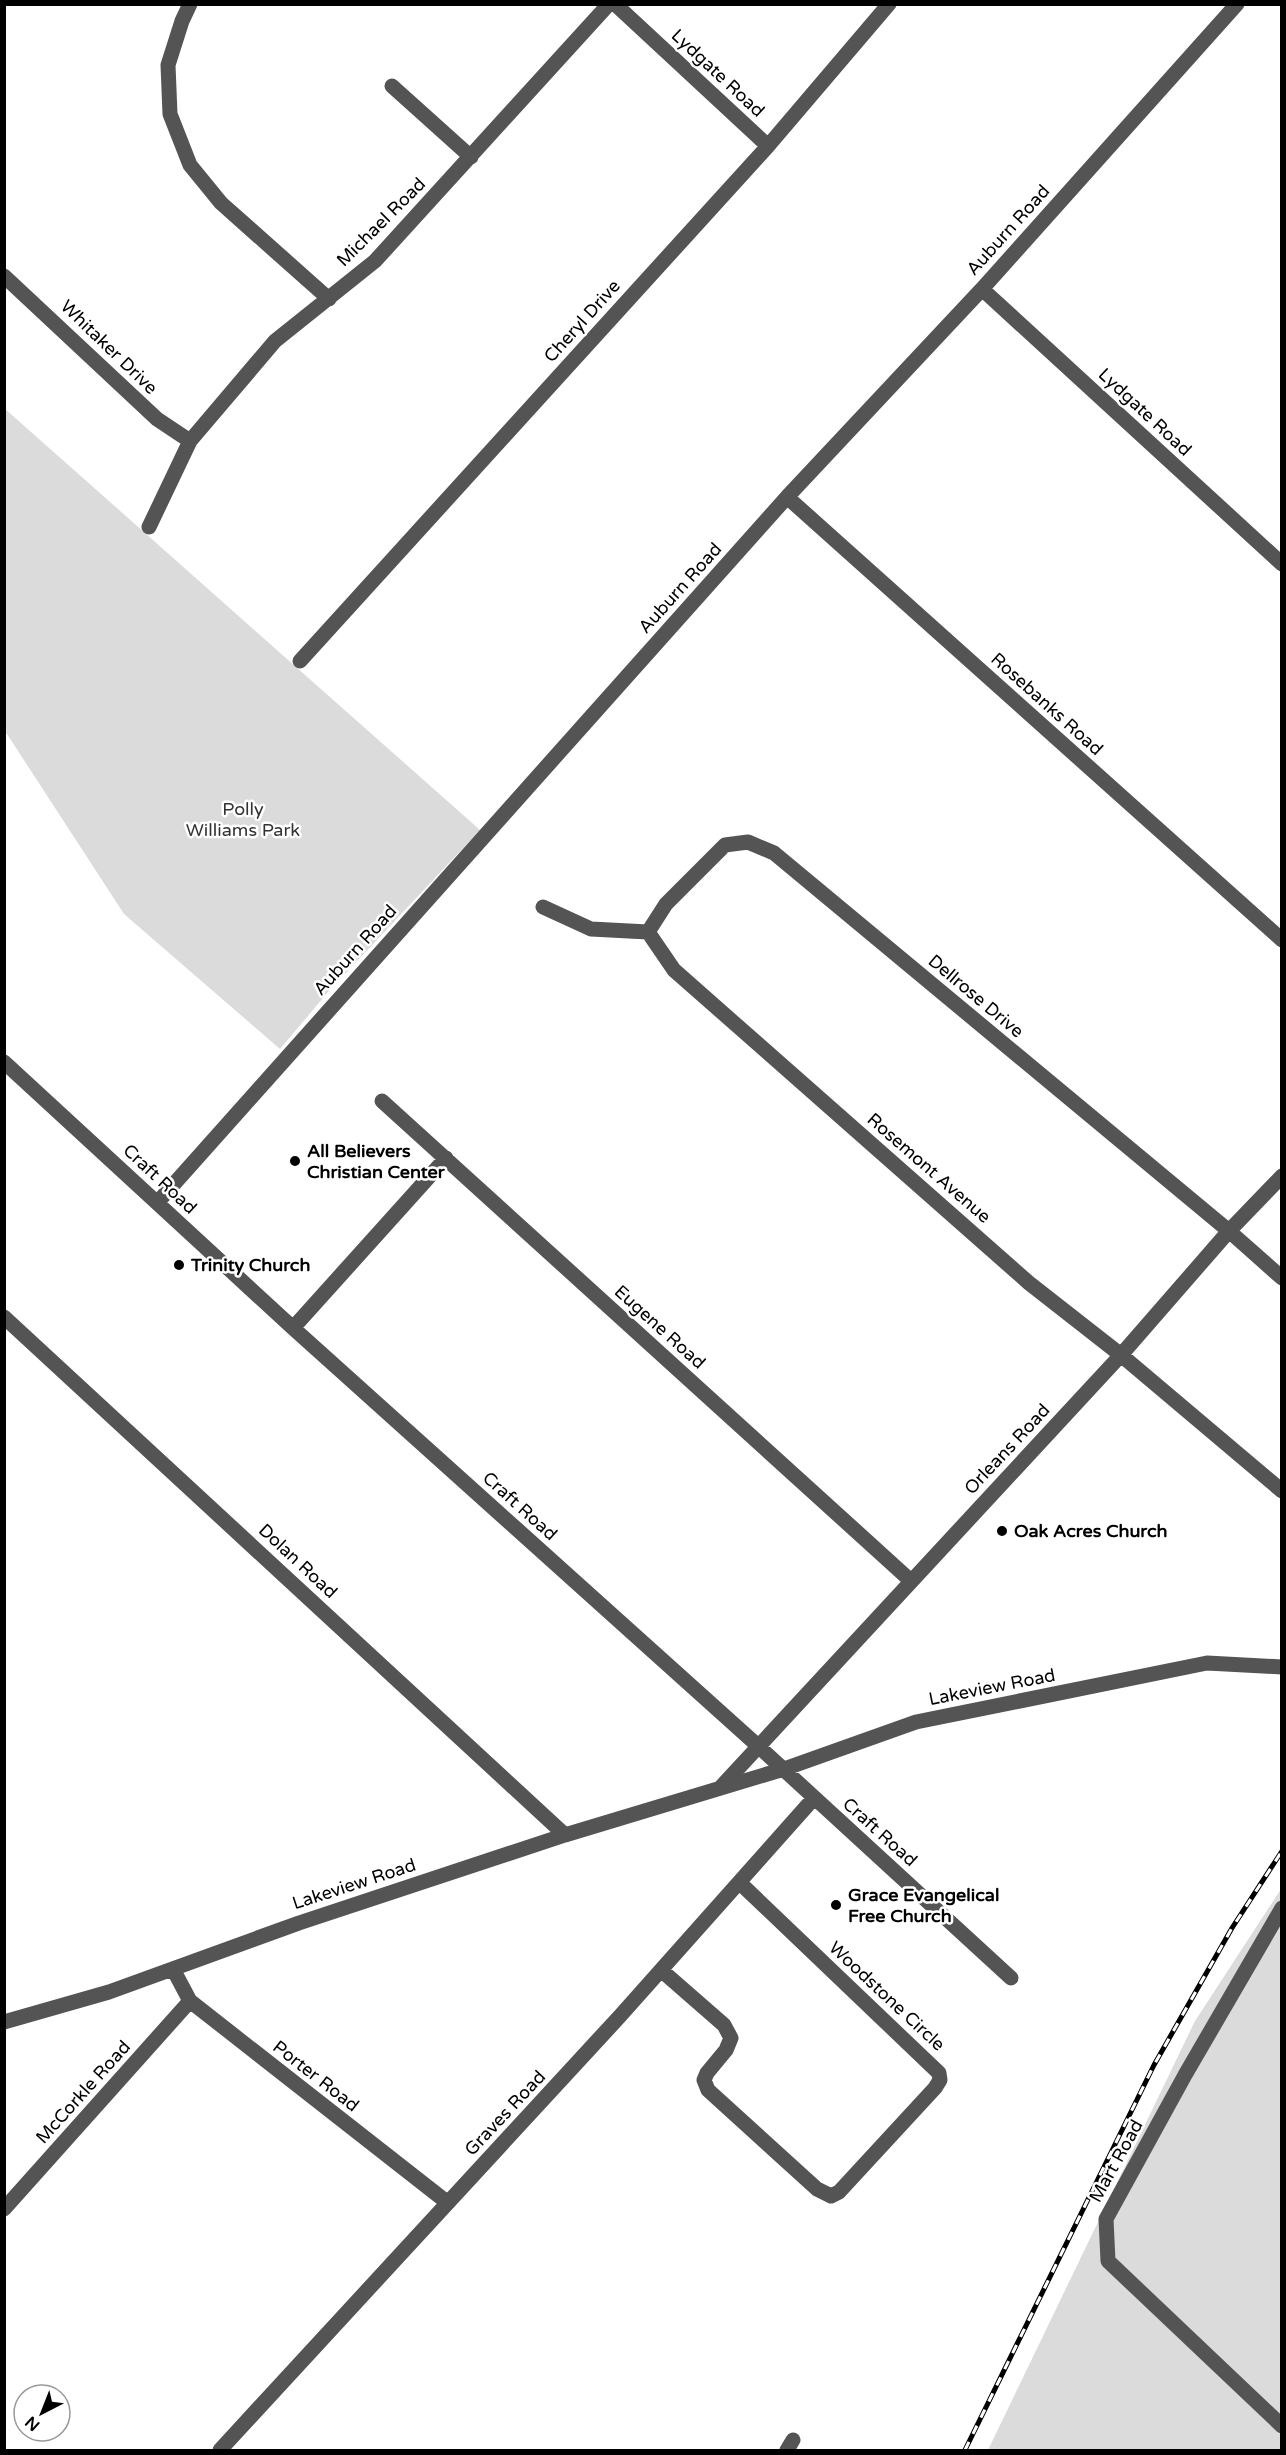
<svg xmlns="http://www.w3.org/2000/svg" width="1286" height="2455" viewBox="0 0 1286 2455" font-family="'Varela Round',sans-serif">
	<style>
		.green { fill: #dbdbdb }
		.lines { fill: none; stroke-linecap: round; stroke-linejoin: round }
		.minor { stroke: #545454; stroke-width: 15 }
		.rail-casing { stroke: #000; stroke-width: 5 }
		.rail { stroke: #fff; stroke-width: 3; stroke-dasharray: 9; stroke-linecap: butt }
		.poi-dot { fill: #000; stroke: #fff; stroke-width: 2 }
		.labels { text-anchor: middle; dominant-baseline: central; stroke-width: 5; stroke-linejoin: round; paint-order: stroke }
		.street-label { font-size: 18px; fill: #000; stroke: #fff }
		.park-label { font-size: 18px; fill: #323232; stroke: #fff }
		.poi-label { font-size: 18px; font-weight: bold; fill: #000; stroke: #fff; text-anchor: start }
	</style>
	<rect width="100%" height="100%" fill="#fff"/>
	<path class="green" d="M4,408L480,830L328,992L280,1049L124,914L5,731Z
		M1281,1889V2450H988L1195,2021Z"/>
	<g class="lines">
		<path class="minor" d="M190,4L182,21L168,65L170,114L190,165L221,203L329,299
			M615,4L768,146
			M392,86L471,157
			M4,276L157,419L190,441
			M982,289L1282,564
			M787,497L1282,940
			M149,527L190,441L275,341L375,261L609,4
			M300,661L768,146L889,4
			M543,907L591,929L648,932L674,970L1029,1283L1121,1355L1282,1491
			M648,932L666,904L725,845L748,842L774,853L1229,1231L1282,1278
			M4,1062L293,1328L757,1745L1011,1978
			M382,1101L911,1581
			M157,1203L787,497L982,289L1237,4
			M4,1317L565,1835
			M293,1328L446,1158
			M720,1788L1121,1355L1229,1231L1282,1176
			M1282,1908L1185,2075L1106,2219L1108,2261L1282,2426
			M173,1969L190,2001L448,2203
			M661,1970L724,2025L731,2038L726,2050L707,2073L704,2080L708,2090L817,2189L831,2196L839,2192L935,2088L940,2080L939,2073L740,1883
			M4,2022L109,1992L299,1923L565,1835L784,1769L916,1722L1207,1663L1282,1667
			M4,2209L190,2001
			M220,2450L620,2016L814,1798
			M787,2450L793,2440"/>
		<defs>
			<path id="rail" d="M965,2450L1154,2065L1232,1928L1282,1851"/>
		</defs>
		<use href="#rail" class="rail-casing"/>
		<use href="#rail" class="rail"/>
	</g>
	<g class="poi-dot">
		<circle cx="295" cy="1161" r="6"/>
		<circle cx="179" cy="1265" r="6"/>
		<circle cx="1002" cy="1531" r="6"/>
		<circle cx="836" cy="1905" r="6"/>
	</g>
	<g class="labels">
		<g class="street-label">
			<text transform="translate(718 73) rotate(43)">Lydgate Road</text>
			<text transform="translate(381 222) rotate(-45)">Michael Road</text>
			<text transform="translate(1008 230) rotate(-48)">Auburn Road</text>
			<text transform="translate(582 321) rotate(-48)">Cheryl Drive</text>
			<text transform="translate(109 347) rotate(44)">Whitaker Drive</text>
			<text transform="translate(1145 412) rotate(43)">Lydgate Road</text>
			<text transform="translate(680 588) rotate(-48)">Auburn Road</text>
			<text transform="translate(1047 704) rotate(42)">Rosebanks Road</text>
			<text transform="translate(355 950) rotate(-48)">Auburn Road</text>
			<text transform="translate(976 996) rotate(40)">Dellrose Drive</text>
			<text transform="translate(929 1168) rotate(41)">Rosemont Avenue</text>
			<text transform="translate(160 1179) rotate(43)">Craft Road</text>
			<text transform="translate(660 1327) rotate(42)">Eugene Road</text>
			<text transform="translate(1007 1449) rotate(-47)">Orleans Road</text>
			<text transform="translate(520 1506) rotate(42)">Craft Road</text>
			<text transform="translate(298 1561) rotate(43)">Dolan Road</text>
			<text transform="translate(992 1687) rotate(-11)">Lakeview Road</text>
			<text transform="translate(880 1832) rotate(42)">Craft Road</text>
			<text transform="translate(354 1884) rotate(-18)">Lakeview Road</text>
			<text transform="translate(887 1996) rotate(43)">Woodstone Circle</text>
			<text transform="translate(316 2076) rotate(38)">Porter Road</text>
			<text transform="translate(83 2092) rotate(-48)">McCorkle Road</text>
			<text transform="translate(505 2113) rotate(-47)">Graves Road</text>
			<text transform="translate(1116 2161) rotate(-61)">Mart Road</text>
		</g>
		<g class="park-label">
			<text x="243" y="809">Polly<tspan x="243" dy="21">Williams Park</tspan></text>
		</g>
		<g class="poi-label">
			<text x="307" y="1151">All Believers<tspan x="307" dy="21">Christian Center</tspan></text>
			<text x="191" y="1265">Trinity Church</text>
			<text x="1014" y="1531">Oak Acres Church</text>
			<text x="848" y="1895">Grace Evangelical<tspan x="848" dy="21">Free Church</tspan></text>
		</g>
	</g>
	<rect width="1286" height="2455" fill="none" stroke="#000000" stroke-width="12"/>
	<g transform="translate(42 2413) rotate(222)"><circle r="28" fill="#ffffff" stroke="#999999" stroke-width="1.5"/>
	<path d="M0-4.5L10 22L0 15L-10 22Z" fill="#000000"/>
	<text y="-9" font-size="16" font-weight="bold" text-anchor="middle" fill="#000000">N</text>
	</g>
</svg>
